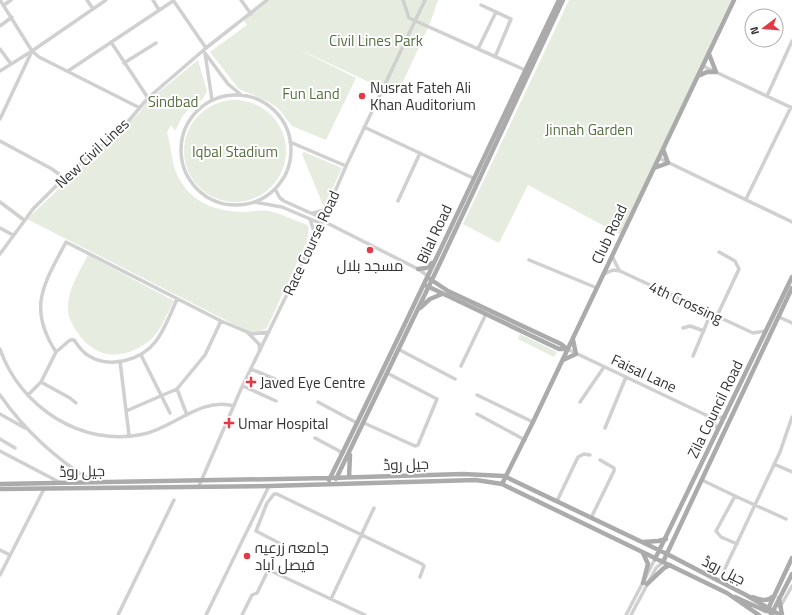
<svg xmlns="http://www.w3.org/2000/svg" width="792" height="615" viewBox="0 0 792 615" font-family="'Titillium Web',Cairo,sans-serif">
	<style>
		.green { fill: #e6ecdf }
		.lines { fill: none; stroke-linecap: round; stroke-linejoin: round }
		.minor { stroke: #d0d0d0; stroke-width: 3.5 }
		.major { stroke: #ababab; stroke-width: 4.5 }
		.poi-dot { fill: #e63946; stroke: #fff; stroke-width: 1.5 }
		.labels { text-anchor: middle; dominant-baseline: central; stroke-width: 4; stroke-linejoin: round; paint-order: stroke }
		.park-label { font-size: 15px; fill: #56703f; stroke: #fff }
		.poi-label { font-size: 15px; fill: #333; stroke: #fff; text-anchor: start }
		.street-label { font-size: 15px; fill: #333; stroke: #fff }
	</style>
	<rect width="100%" height="100%" fill="#fff"/>
	<path class="green" d="M266,0H438L430,23L397,95L292,46L356,78L326,140L292,126L278,108L269,102L239,89L210,52L247,25L243,19Z
		M569,0H731L621,235L528,185L499,243L463,224Z
		M198,60L207,91L203,99L192,105L182,117L175,131L171,125L167,132C172,149 171,167 181,182C196,206 221,212 247,212C254,211 262,210 269,211C282,214 294,220 307,225L309,228L307,241L267,328L258,333L249,332L27,219L139,113L149,100Z
		M184 151a51 51 0 1 1 102 0a51 51 0 1 1-102 0Z
		M304,152L342,168L325,205H323L302,154Z
		M88,255L174,301C166,315 161,332 148,342C122,361 95,359 77,332C73,326 68,317 68,309C67,290 80,271 88,255Z
		M520,334L557,352L554,357L518,339Z"/>
	<g class="lines">
		<path class="minor" d="M0,0L32,51L39,57L138,107
			M87,0L93,9
			M153,0L159,10
			M173,0L206,48
			M241,0L251,14
			M403,0L409,18L525,70
			M4,5L11,0
			M481,5L511,19L495,57
			M0,26L12,17
			M111,42L148,98
			M0,49L11,64
			M478,49L496,12
			M205,53L228,84L240,94
			M205,53L212,100
			M124,63L156,43
			M703,66L792,108
			M0,71L32,51L106,0
			M68,71L173,1
			M181 150a55 55 0 1 1 110 0a55 55 0 1 1-110 0Z
			M767,96L792,41
			M0,119L32,51
			M364,127L473,178
			M0,141L52,169L64,178
			M290,142L346,166
			M659,158L792,222
			M275,189L280,198L284,201L324,219L327,223L418,269L428,276
			M746,199L791,107
			M398,201L420,153
			M0,202L24,220
			M254,202L282,207L322,224
			M313,213L328,209
			M310,219L315,235
			M0,228L13,235
			M0,254L33,209L64,178L125,125L148,98L206,48L267,0
			M612,256L619,270
			M529,260L597,288
			M604,274L613,270L620,271L753,333L766,331
			M717,316L739,269L735,261L719,252
			M779,317L792,323
			M683,328L690,326L704,331
			M248,333L259,344L260,351
			M0,349C20,407 82,448 144,434C175,427 200,397 234,406
			M398,349L455,379
			M567,349L710,417L718,429
			M56,352C27,307 44,284 66,242L221,321L252,334L269,332
			M141,355L170,413
			M693,356L711,313
			M120,361L129,435
			M461,366L486,314
			M251,369L294,387
			M41,382L70,398L76,403
			M243,386L276,401
			M0,395C25,431 56,459 93,482
			M28,395L41,382L56,352L70,340H74C78,346 82,352 89,356C110,369 142,360 156,341C165,329 171,313 177,299
			M477,395L533,422
			M318,402L357,423
			M580,402L604,367
			M126,411L177,389
			M0,414L25,428
			M477,414L525,440
			M187,415L177,389L205,355L221,321
			M712,418L725,417
			M364,423L415,446L418,445L437,399L387,373
			M605,428L626,377
			M315,438L343,453
			M0,439L15,448
			M0,451L61,483
			M774,464L792,472
			M702,480L735,496
			M199,486L241,389L321,224L346,166L425,0
			M557,501L578,457L584,454L590,455
			M591,518L614,471V468L600,460
			M737,544L721,537L716,531L735,496L786,519
			M0,550L10,555
			M269,570L365,615
			M0,575L44,489
			M719,581L780,452L792,417
			M331,599L374,508
			M780,607L792,586
			M118,615L174,500
			M206,615L269,486
			M242,615L252,595L257,593L281,544L256,531L267,503L274,494H277L422,564L424,566L420,577
			M626,615L655,559
			M631,615L656,568L663,562"/>
		<path class="major" d="M698,76L707,72H716L709,54
			M654,168L668,163L663,149
			M418,269L426,268L432,263
			M430,279L448,291L561,344L567,349
			M427,286L559,349H567
			M420,308L430,299L442,294
			M563,360L576,354L573,340
			M349,477L350,455
			M336,479L440,263L563,0
			M329,480C408,321 482,160 559,0
			M0,484L330,478L463,474L504,476L667,554L746,595L780,615
			M502,484L533,422L734,0
			M0,489L269,486L476,480L502,484L727,593L759,615
			M643,542L658,541L666,539
			M643,553L648,564L643,583
			M655,559L792,277
			M663,562L792,288
			M647,584L664,568L670,565
			M735,597L766,611H773L792,574
			M753,597C761,600 767,602 774,596
			M779,598L782,615
			M772,615L768,609L792,558"/>
	</g>
	<g class="poi-dot">
		<circle cx="362" cy="96" r="4"/>
		<circle cx="370" cy="250" r="4"/>
		<path d="M249 376h4v4h4v4h-4v4h-4v-4h-4v-4h4z"/>
		<path d="M227 417h4v4h4v4h-4v4h-4v-4h-4v-4h4z"/>
		<circle cx="247" cy="556" r="4"/>
	</g>
	<g class="labels">
		<g class="park-label">
			<text x="376" y="40">Civil Lines Park</text>
			<text x="311" y="93">Fun Land</text>
			<text x="173" y="101">Sindbad</text>
			<text x="589" y="129">Jinnah Garden</text>
			<text x="235" y="151">Iqbal Stadium</text>
		</g>
		<g class="poi-label">
			<text x="370" y="87">Nusrat Fateh Ali<tspan x="370" dy="17">Khan Auditorium</tspan></text>
			<text x="370" y="265" text-anchor="middle">مسجد بلال</text>
			<text x="260" y="382">Javed Eye Centre</text>
			<text x="238" y="423">Umar Hospital</text>
			<text x="255" y="547">جامعہ زرعیہ<tspan x="255" dy="17">فیصل آباد</tspan></text>
		</g>
		<g class="street-label">
			<text transform="translate(92 153) rotate(-43)">New Civil Lines</text>
			<text transform="translate(434 234) rotate(-65)">Bilal Road</text>
			<text transform="translate(609 234) rotate(-65)">Club Road</text>
			<text transform="translate(311 243) rotate(-65)">Race Course Road</text>
			<text transform="translate(686 302) rotate(25)">4th Crossing</text>
			<text transform="translate(644 373) rotate(25)">Faisal Lane</text>
			<text transform="translate(715 409) rotate(-64)">Zila Council Road</text>
			<text transform="translate(406 464) rotate(-2)">جیل روڈ</text>
			<text transform="translate(82 471) rotate(-1)">جیل روڈ</text>
			<text transform="translate(724 570) rotate(27)">جیل روڈ</text>
		</g>
	</g>
	<g transform="translate(764 28) rotate(254)"><circle r="19" fill="#ffffff" stroke="#adadad"/>
	<path d="M0-3L7 15L0 10L-7 15Z" fill="#e63946"/>
	<text y="-6" font-size="11" font-weight="bold" text-anchor="middle" fill="#333333">N</text>
	</g>
</svg>
